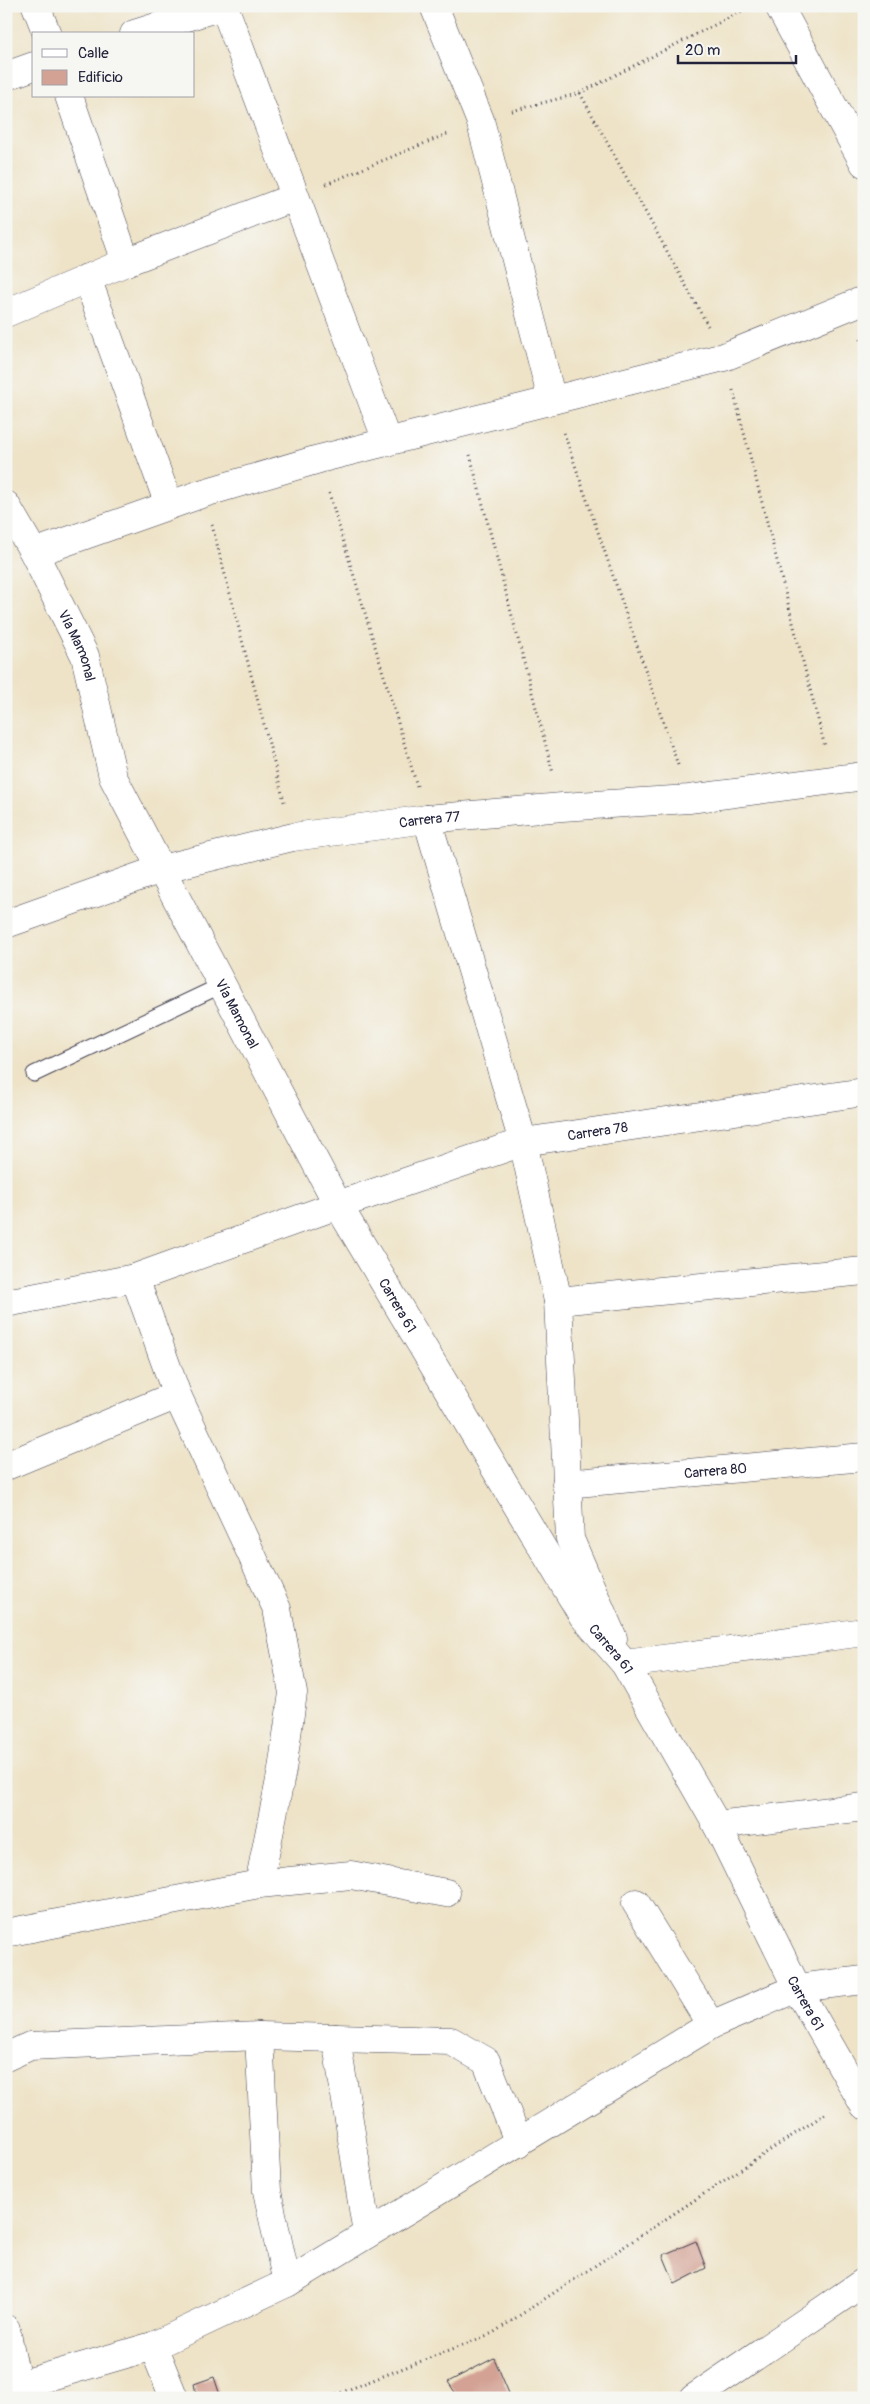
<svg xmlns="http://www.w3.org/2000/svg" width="870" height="2404" viewBox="0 0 870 2404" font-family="Pangolin,sans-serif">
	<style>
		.building { fill: #d3a294 }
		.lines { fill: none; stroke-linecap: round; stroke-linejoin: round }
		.lane-casing { stroke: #413f50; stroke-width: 17 }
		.street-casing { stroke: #413f50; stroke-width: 29 }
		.path { stroke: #413f50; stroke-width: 3; stroke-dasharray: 1 4; stroke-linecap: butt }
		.lane { stroke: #fff; stroke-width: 15 }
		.street { stroke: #fff; stroke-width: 28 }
		.labels { text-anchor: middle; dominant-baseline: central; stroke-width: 5; stroke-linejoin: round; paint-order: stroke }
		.street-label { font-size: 14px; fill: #22223b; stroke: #f6f6f2 }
	</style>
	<rect width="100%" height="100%" fill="#f6f6f2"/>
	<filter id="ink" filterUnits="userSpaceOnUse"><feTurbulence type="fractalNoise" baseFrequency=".02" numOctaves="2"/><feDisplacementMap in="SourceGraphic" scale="10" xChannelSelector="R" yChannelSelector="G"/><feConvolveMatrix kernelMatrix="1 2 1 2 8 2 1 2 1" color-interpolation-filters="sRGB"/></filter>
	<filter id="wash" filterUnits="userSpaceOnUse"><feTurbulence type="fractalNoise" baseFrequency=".0096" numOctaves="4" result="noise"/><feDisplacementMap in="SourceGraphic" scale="20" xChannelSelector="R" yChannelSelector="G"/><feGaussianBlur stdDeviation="1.12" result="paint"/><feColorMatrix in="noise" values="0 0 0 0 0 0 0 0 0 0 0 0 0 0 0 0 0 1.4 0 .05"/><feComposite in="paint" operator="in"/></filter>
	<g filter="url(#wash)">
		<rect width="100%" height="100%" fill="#eee3c7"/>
		<g id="blocks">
			<path class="building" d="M696,2241L706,2268L675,2284L663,2255Z
				M494,2358L511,2398H459L448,2382Z
				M214,2377L221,2398H197L194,2384Z"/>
		</g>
	</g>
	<g filter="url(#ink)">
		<use href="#blocks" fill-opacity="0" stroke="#413f50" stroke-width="1"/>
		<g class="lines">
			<defs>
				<path id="lane" d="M34,1074L222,985"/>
				<g id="street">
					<path d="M36,6L47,34"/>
					<path d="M224,6L387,441"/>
					<path d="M434,6L480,120L552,400"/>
					<path d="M779,6L864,163"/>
					<path d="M134,34L222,6"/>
					<path d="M6,76L34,66"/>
					<path d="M69,96L126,262"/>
					<path d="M87,278L169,505"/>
					<path d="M6,313L126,262L295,197"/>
					<path id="s1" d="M6,505L34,553L85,656L113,777L161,869L338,1205L583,1616L625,1664L717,1825L797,1988L864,2105"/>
					<path d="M34,553L204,493L319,459L724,357L864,300"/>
					<path d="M427,819L523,1142L558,1301L570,1539L613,1638"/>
					<path id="s2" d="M6,924L161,869L293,837L427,819L562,807L689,799L864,776"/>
					<path d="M135,1278L177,1395L277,1609L293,1693L282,1770L259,1884"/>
					<path d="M558,1301L864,1271"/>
					<path id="s3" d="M6,1303L135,1278L338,1205L523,1142L864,1092"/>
					<path d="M6,1466L177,1395"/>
					<path id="s4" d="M566,1484L864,1457"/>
					<path d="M625,1664L864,1632"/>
					<path d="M717,1825L864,1807"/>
					<path d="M636,1903L711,2025"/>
					<path d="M6,1933L259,1884L351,1875L446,1893"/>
					<path d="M259,2036L267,2191L287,2283"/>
					<path d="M336,2038L367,2234"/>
					<path d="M6,2057L30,2046L259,2036L451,2041L486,2061L519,2143"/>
					<path d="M6,2329L18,2387"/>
					<path d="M153,2346L174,2398"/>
					<path d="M6,2389L153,2346L287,2283L711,2025L797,1988L864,1980"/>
					<path d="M694,2398L864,2282"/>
				</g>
			</defs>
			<use href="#lane" class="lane-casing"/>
			<use href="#street" class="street-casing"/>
			<path class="path" d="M580,93L708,326
				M512,111L580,93L746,9
				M326,184L447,134
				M861,339L864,349
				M733,390L825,747
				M564,433L678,765
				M470,455L553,773
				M329,493L417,786
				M212,525L285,805
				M327,2398L493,2333L828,2112"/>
			<use href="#lane" class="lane"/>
			<use href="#street" class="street"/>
		</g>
	</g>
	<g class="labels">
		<g class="street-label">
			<text stroke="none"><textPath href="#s1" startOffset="158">Vía Mamonal</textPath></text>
			<text stroke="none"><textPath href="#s2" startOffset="438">Carrera 77</textPath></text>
			<text stroke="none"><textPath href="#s1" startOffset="562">Vía Mamonal</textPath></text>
			<text stroke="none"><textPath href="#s3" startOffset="618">Carrera 78</textPath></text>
			<text stroke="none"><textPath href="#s1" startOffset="895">Carrera 61</textPath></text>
			<text stroke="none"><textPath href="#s4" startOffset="150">Carrera 80</textPath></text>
			<text stroke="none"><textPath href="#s1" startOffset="1300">Carrera 61</textPath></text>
			<text stroke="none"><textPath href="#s1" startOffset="1705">Carrera 61</textPath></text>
		</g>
	</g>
	<rect width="870" height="2404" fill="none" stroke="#f6f6f2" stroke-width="25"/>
	<rect x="32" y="32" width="162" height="65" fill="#f6f6f2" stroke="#a1a1a9"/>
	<rect x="42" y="49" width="25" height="8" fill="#ffffff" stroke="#a1a1a9"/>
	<text x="78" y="58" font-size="15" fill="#22223b">Calle</text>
	<rect x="42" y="70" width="25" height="15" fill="#d3a294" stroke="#a1a1a9"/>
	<text x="78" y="82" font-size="15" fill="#22223b">Edificio</text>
	<path d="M678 55v8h118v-8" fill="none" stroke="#22223b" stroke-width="2.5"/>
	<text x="685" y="55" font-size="15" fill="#22223b" stroke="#f6f6f2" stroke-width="4" paint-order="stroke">20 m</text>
</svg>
